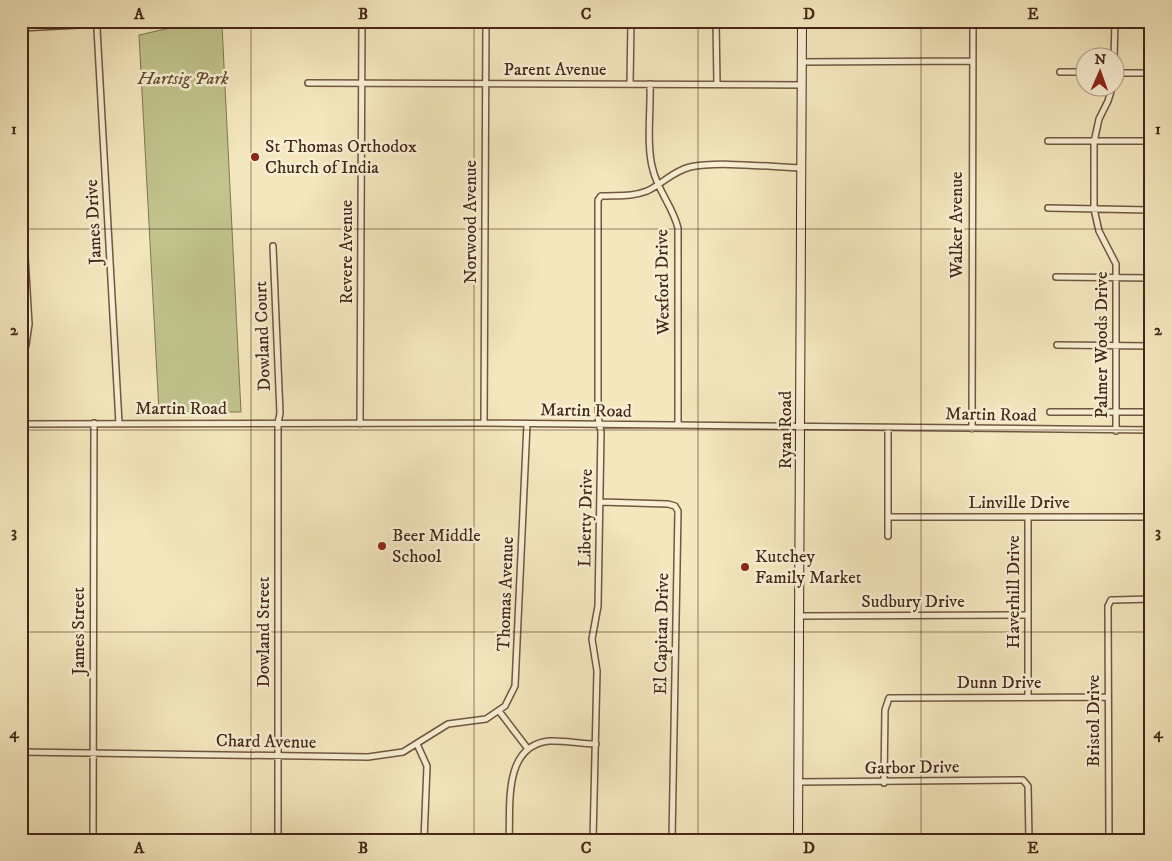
<svg xmlns="http://www.w3.org/2000/svg" width="1172" height="861" viewBox="0 0 1172 861" font-family="'IM FELL DW Pica',serif">
	<style>
		.green { fill: #c1c48d; stroke: #827652 }
		.lines { fill: none; stroke-linecap: round; stroke-linejoin: round }
		.minor-casing { stroke: #705740; stroke-width: 8 }
		.secondary-casing { stroke: #442717; stroke-width: 10 }
		.minor { stroke: #f8efd4; stroke-width: 5 }
		.secondary { stroke: #f8efd4; stroke-width: 8 }
		.grid { fill: none; stroke: #442717; stroke-width: 1; stroke-opacity: 0.55 }
		.poi-dot { fill: #8f2418; stroke: #f8efd4; stroke-width: 2 }
		.labels { text-anchor: middle; dominant-baseline: central; stroke-width: 5; stroke-linejoin: round; paint-order: stroke }
		.street-label { font-size: 18px; fill: #442717; stroke: #f8efd4 }
		.park-label { font-size: 18px; font-style: italic; fill: #634e34; stroke: #f8efd4 }
		.poi-label { font-size: 18px; fill: #442717; stroke: #f8efd4; text-anchor: start }
		.neatline { fill: none; stroke: #442717; stroke-width: 2 }
		.grid-label { font-size: 16px; text-anchor: middle; font-weight: bold; fill: #442717 }
	</style>
	<rect width="100%" height="100%" fill="#f4e7bd"/>
	<filter id="stains"><feTurbulence type="fractalNoise" baseFrequency=".004" numOctaves="4"/><feColorMatrix values="0 0 0 0 .2 0 0 0 0 .09 0 0 0 0 .02 0 0 0 .5 -.17"/></filter>
	<radialGradient id="worn" r=".72"><stop offset=".6" stop-color="#630" stop-opacity="0"/><stop offset="1" stop-color="#630" stop-opacity=".3"/></radialGradient>
	<path class="green" d="M208,22L222,25L241,412H159L139,35L188,24Z"/>
	<g class="lines">
		<defs>
			<path id="minor" d="M100,21L97,29L119,423
				M716,21L717,84
				M21,28L97,24
				M1114,58L1115,21
				M802,62L972,61
				M1060,72H1084
				M1114,73H1151
				M308,83L802,85
				M630,84L631,21
				M650,84C651,110 646,146 653,170C658,191 673,207 678,228V425
				M1112,88L1108,101L1099,119L1094,142V209L1099,231L1116,264V431
				M1048,141H1148
				M21,191L29,324L26,345L21,358
				M1048,208L1150,210
				M273,246L280,413L278,423V840
				M1056,277L1151,278
				M1057,345L1151,346
				M1050,412H1151
				M484,423L486,21
				M21,424L484,423L1151,430
				M360,424L362,21
				M888,428V536
				M972,429L973,21
				M600,502L668,504L675,506L678,511L672,840
				M888,517H1151
				M1028,517V697
				M799,616L1028,615
				M499,711L528,749
				M417,744L427,766L424,840
				M21,752L368,757L403,752L448,724L486,719L505,706L515,686L527,424
				M798,782L1023,780L1028,786L1029,840
				M884,783L885,710L889,698L1108,697
				M93,840L94,423
				M509,840C511,807 502,746 549,741C564,740 580,744 596,744
				M593,840L597,671L592,639L598,606L601,432L598,417V200L601,196C617,195 632,197 647,191C662,184 673,171 690,167C718,161 771,167 801,168
				M1109,840L1108,606L1111,600H1114L1151,599"/>
			<path id="secondary" d="M798,840L802,21"/>
		</defs>
		<use href="#minor" class="minor-casing"/>
		<use href="#secondary" class="secondary-casing"/>
		<use href="#minor" class="minor"/>
		<use href="#secondary" class="secondary"/>
	</g>
	<path class="grid" d="M251,21V840M474,21V840M698,21V840M921,21V840M21,229H1151M21,430H1151M21,632H1151"/>
	<g class="poi-dot">
		<circle cx="255" cy="157" r="5"/>
		<circle cx="382" cy="546" r="5"/>
		<circle cx="745" cy="567" r="5"/>
	</g>
	<g class="labels">
		<g class="street-label">
			<text x="555" y="70">Parent Avenue</text>
			<text transform="translate(94 222) rotate(-93)">James Drive</text>
			<text transform="translate(471 222) rotate(-90)">Norwood Avenue</text>
			<text transform="translate(957 225) rotate(-90)">Walker Avenue</text>
			<text transform="translate(347 252) rotate(-90)">Revere Avenue</text>
			<text transform="translate(663 282) rotate(-91)">Wexford Drive</text>
			<text transform="translate(263 336) rotate(-92)">Dowland Court</text>
			<text transform="translate(1102 345) rotate(-90)">Palmer Woods Drive</text>
			<text x="181" y="409">Martin Road</text>
			<text transform="translate(586 411) rotate(1)">Martin Road</text>
			<text transform="translate(991 415) rotate(1)">Martin Road</text>
			<text transform="translate(786 430) rotate(-90)">Ryan Road</text>
			<text x="1019" y="503">Linville Drive</text>
			<text transform="translate(586 518) rotate(-89)">Liberty Drive</text>
			<text transform="translate(1014 592) rotate(-90)">Haverhill Drive</text>
			<text transform="translate(506 594) rotate(-88)">Thomas Avenue</text>
			<text x="913" y="602">Sudbury Drive</text>
			<text transform="translate(79 631) rotate(-90)">James Street</text>
			<text transform="translate(264 632) rotate(-90)">Dowland Street</text>
			<text transform="translate(662 634) rotate(-89)">El Capitan Drive</text>
			<text x="999" y="683">Dunn Drive</text>
			<text transform="translate(1094 721) rotate(-90)">Bristol Drive</text>
			<text transform="translate(266 742) rotate(1)">Chard Avenue</text>
			<text transform="translate(912 768) rotate(-1)">Garbor Drive</text>
		</g>
		<g class="park-label">
			<text x="183" y="79">Hartsig Park</text>
		</g>
		<g class="poi-label">
			<text x="265" y="147">St Thomas Orthodox<tspan x="265" dy="21">Church of India</tspan></text>
			<text x="392" y="536">Beer Middle<tspan x="392" dy="21">School</tspan></text>
			<text x="755" y="557">Kutchey<tspan x="755" dy="21">Family Market</tspan></text>
		</g>
	</g>
	<rect width="1172" height="861" fill="none" stroke="#f4e7bd" stroke-width="55"/>
	<g transform="translate(1100 72) rotate(2)"><circle r="24" fill="#f8efd4" stroke="#b09f88"/>
	<path d="M0-4L9 19L0 12L-9 19Z" fill="#8f2418"/>
	<text y="-8" font-size="14" font-weight="bold" text-anchor="middle" fill="#442717">N</text>
	</g>
	<rect x="28" y="28" width="1116" height="806" class="neatline"/>
	<g class="grid-label">
		<text x="139" y="19">A</text>
		<text x="363" y="19">B</text>
		<text x="586" y="19">C</text>
		<text x="809" y="19">D</text>
		<text x="1033" y="19">E</text>
		<text x="14" y="134">1</text>
		<text x="1158" y="134">1</text>
		<text x="14" y="335">2</text>
		<text x="1158" y="335">2</text>
		<text x="14" y="537">3</text>
		<text x="1158" y="537">3</text>
		<text x="14" y="738">4</text>
		<text x="1158" y="738">4</text>
		<text x="139" y="853">A</text>
		<text x="363" y="853">B</text>
		<text x="586" y="853">C</text>
		<text x="809" y="853">D</text>
		<text x="1033" y="853">E</text>
	</g>
	<rect width="100%" height="100%" filter="url(#stains)"/>
	<rect width="100%" height="100%" fill="url(#worn)"/>
</svg>
